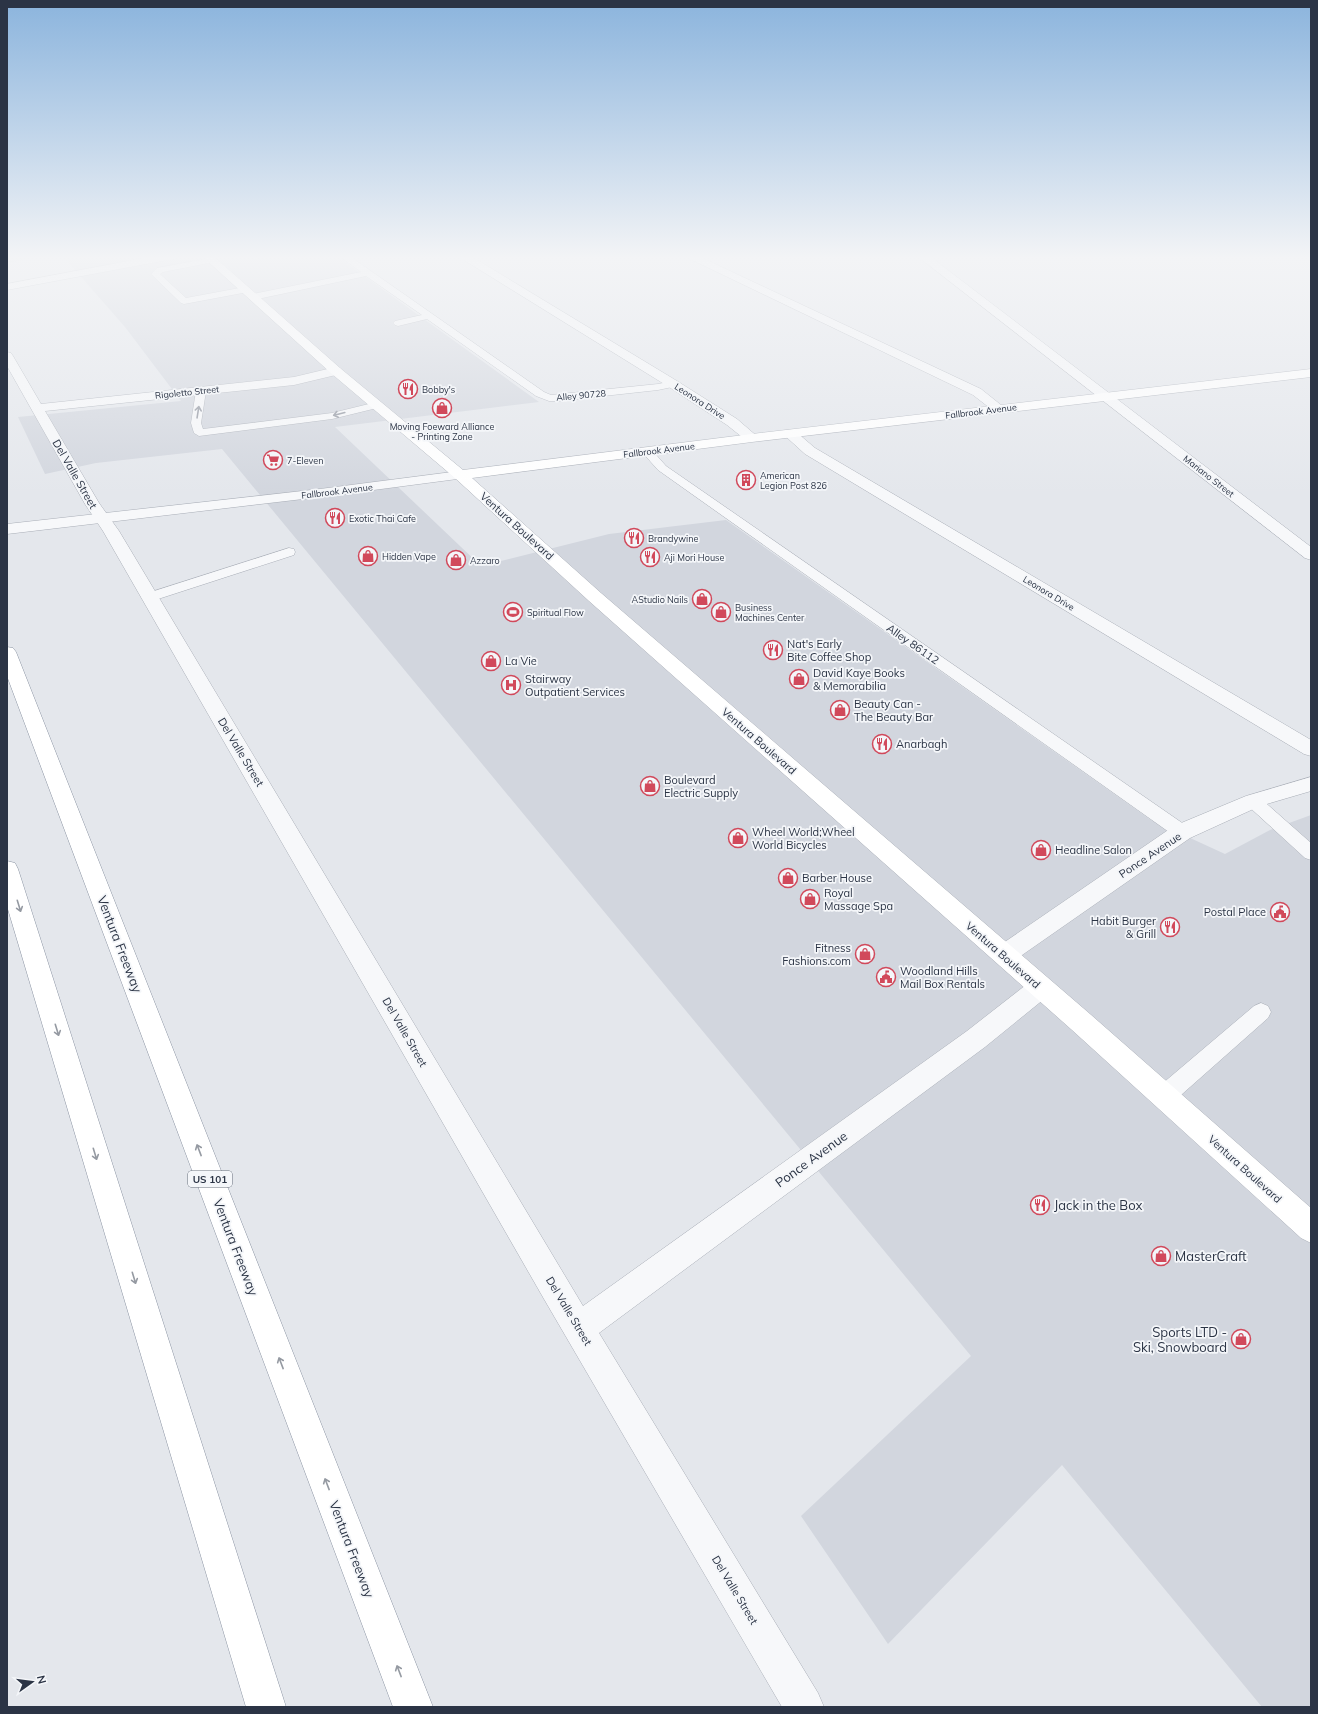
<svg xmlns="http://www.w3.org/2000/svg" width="1318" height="1714" viewBox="0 0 1318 1714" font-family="Mulish,sans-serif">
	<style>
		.built { fill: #d2d6de }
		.green { fill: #c9d6c5 }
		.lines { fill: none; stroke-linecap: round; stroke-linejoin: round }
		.service-casing { stroke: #a9aeb7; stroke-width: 1 }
		.minor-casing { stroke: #a9aeb7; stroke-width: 1 }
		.tertiary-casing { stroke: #a9aeb7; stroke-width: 1 }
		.secondary-casing { stroke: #a9aeb7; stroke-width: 1 }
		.motorway-casing { stroke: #8b94a3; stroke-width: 1 }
		.service { fill: #f7f8fa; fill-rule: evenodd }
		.minor { fill: #f7f8fa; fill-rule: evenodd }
		.tertiary { fill: #f7f8fa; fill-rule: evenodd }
		.secondary { fill: #fff; fill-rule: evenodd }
		.motorway { fill: #fff; fill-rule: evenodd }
		.oneway { stroke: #9196a0 }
		.oneway2 { stroke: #959aa2 }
		.labels { text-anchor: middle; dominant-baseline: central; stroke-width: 3.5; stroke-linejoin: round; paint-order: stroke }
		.far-poi-label { font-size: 9px; fill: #2b3445; stroke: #f4f6f9; text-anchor: start }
		.far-street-label { font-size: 9px; fill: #2b3445; stroke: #f4f6f9 }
		.shield { fill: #f4f6f9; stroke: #676e7b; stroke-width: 1 }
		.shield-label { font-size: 10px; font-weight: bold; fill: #2b3445 }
		.street-label { font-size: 11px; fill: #2b3445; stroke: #f4f6f9 }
		.poi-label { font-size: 11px; fill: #2b3445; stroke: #f4f6f9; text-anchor: start }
		.near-street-label { font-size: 13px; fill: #2b3445; stroke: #f4f6f9 }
		.near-poi-label { font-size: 13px; fill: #2b3445; stroke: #f4f6f9; text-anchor: start }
	</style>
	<rect width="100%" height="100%" fill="#e4e7ec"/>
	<path class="built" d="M62,255H335L539,402L335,427L481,566L609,534L726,520L1151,820L1225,854L1270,830L1311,815V1707H1262L1062,1465L888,1644L801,1516L971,1356L222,449L96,463L45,474L18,417L181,401L125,327Z"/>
	<path class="green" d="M7,255H49L7,263Z"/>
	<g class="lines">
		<defs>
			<path id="service" d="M338,255H348L544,392L551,395L658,384L673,381L678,384L677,386L658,390L558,401H549L536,396L427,319L398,326L395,325L393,323L395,321L422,315L366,276L253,300L249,297L253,294L361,272Z
				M211,258H214V262L163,272L160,274L186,298L245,287L249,290L248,292L184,304L181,303L151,274L157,268Z
				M201,388L206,391L201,423L203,429L332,413L377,402L382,405L381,407L332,419L199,436L194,433L191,423L196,391Z
				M647,448L651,449L666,466L1188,827L1191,832L1188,837L1182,838L1176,837L658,470L641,451Z
				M289,548L294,549L295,552L294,555L155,600L150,601L145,600L143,597L145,594Z
				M1253,795L1259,797L1311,843V860L1305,858L1247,805L1244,801L1247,797Z
				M1261,1003L1268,1006L1271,1012L1268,1018L1172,1103L1164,1106L1156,1103L1153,1096L1156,1089L1254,1006Z"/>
			<path id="minor" d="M160,255H183L178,258L7,290V284Z
				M456,255H469L677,381L737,419L759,438L757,441H747L727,425L669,387Z
				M682,255H696L981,389L1006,409L1005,412H995L973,395Z
				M916,255H928L1311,547V560L1305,558Z
				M7,352L11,353L13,356L41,404L294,377L336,367L340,368L342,371L340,374L294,385L45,411L99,503L119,531L583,1306L967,1031L1031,981L1040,978L1049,981L1052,988L1049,995L985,1047L599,1333L818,1693L824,1707H782L544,1299L103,531L85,504L7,366Z
				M790,430L795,431L815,448L1311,740V756L1304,754L805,454L783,434L785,431Z
				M1311,777V791L1260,806L1190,838L1012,962L1004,965L996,962L992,955L996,948L1174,826L1246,796Z"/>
			<path id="tertiary" d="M460,471L465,472L467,475L465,478L320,497L7,534V524L320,489Z"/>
			<path id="secondary" d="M201,255H212L340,368L463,470L752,434L1311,369V377L752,442L472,478L601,593L1090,1014L1311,1208V1243L1301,1238L1072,1030L589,601L455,478L332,374Z"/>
			<path id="motorway" d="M7,647L13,648L16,652L433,1707H393L7,676Z
				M7,861L15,863L18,869L286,1707H246L7,906Z"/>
		</defs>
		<use href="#service" class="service-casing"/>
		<use href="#minor" class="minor-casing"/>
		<use href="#tertiary" class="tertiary-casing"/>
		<use href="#secondary" class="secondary-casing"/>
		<use href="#motorway" class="motorway-casing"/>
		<use href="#service" class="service"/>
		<use href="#minor" class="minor"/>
		<use href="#tertiary" class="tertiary"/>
		<use href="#secondary" class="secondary"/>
		<use href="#motorway" class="motorway"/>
	</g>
	<defs><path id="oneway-shaft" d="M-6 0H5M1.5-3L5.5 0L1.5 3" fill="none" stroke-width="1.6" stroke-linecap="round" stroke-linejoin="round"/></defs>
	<g class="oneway">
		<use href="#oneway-shaft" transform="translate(198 412) rotate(-81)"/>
		<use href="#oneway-shaft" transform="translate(339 414) rotate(166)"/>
	</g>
	<g class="oneway2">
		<use href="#oneway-shaft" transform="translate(19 906) rotate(73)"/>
		<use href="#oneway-shaft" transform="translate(57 1030) rotate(73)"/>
		<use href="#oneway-shaft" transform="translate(199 1150) rotate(-111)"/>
		<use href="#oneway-shaft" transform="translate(95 1154) rotate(73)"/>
		<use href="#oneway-shaft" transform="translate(134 1278) rotate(73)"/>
		<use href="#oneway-shaft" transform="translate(281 1363) rotate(-111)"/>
		<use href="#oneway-shaft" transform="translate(327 1484) rotate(-111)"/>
		<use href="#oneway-shaft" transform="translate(399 1671) rotate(-111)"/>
	</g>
	<linearGradient id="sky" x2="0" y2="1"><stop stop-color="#8bb4dd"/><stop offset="0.52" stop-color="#f3f4f6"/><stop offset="1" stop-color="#f3f4f6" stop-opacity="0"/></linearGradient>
	<rect width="1318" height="495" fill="url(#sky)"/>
	<defs>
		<symbol id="restaurant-ring" viewBox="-11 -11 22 22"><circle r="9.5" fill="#f4f6f9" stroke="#d1495b" stroke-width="1.5"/><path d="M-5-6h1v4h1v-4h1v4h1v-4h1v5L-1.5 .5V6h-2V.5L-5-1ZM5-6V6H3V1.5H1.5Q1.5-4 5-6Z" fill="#d1495b"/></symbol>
		<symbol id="shop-ring" viewBox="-11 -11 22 22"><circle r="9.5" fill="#f4f6f9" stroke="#d1495b" stroke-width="1.5"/><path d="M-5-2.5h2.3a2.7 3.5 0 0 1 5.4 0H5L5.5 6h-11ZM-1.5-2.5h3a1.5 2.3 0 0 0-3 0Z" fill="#d1495b"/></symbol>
		<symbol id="supermarket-ring" viewBox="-11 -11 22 22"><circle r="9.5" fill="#f4f6f9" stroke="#d1495b" stroke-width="1.5"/><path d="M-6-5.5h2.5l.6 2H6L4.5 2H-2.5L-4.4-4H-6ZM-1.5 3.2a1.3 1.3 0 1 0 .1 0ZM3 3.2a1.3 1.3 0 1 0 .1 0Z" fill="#d1495b"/></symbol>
		<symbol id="building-ring" viewBox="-11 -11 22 22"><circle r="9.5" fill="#f4f6f9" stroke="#d1495b" stroke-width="1.5"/><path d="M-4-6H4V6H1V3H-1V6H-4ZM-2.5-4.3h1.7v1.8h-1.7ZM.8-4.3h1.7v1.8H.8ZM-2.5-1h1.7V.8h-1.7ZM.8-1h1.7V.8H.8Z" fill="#d1495b"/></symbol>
		<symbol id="stadium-ring" viewBox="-11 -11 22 22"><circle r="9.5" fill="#f4f6f9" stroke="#d1495b" stroke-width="1.5"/><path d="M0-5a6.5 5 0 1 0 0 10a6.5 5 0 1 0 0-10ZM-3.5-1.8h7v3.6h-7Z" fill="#d1495b"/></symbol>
		<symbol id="hospital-ring" viewBox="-11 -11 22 22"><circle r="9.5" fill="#f4f6f9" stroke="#d1495b" stroke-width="1.5"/><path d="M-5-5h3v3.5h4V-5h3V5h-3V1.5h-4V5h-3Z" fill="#d1495b"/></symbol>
		<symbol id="civic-ring" viewBox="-11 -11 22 22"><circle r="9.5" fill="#f4f6f9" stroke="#d1495b" stroke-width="1.5"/><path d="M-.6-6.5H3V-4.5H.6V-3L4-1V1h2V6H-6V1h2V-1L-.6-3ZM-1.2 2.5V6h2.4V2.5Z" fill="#d1495b"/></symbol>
	</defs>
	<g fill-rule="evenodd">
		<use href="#restaurant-ring" x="397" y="378" width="22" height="22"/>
		<use href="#shop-ring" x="431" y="397" width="22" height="22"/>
		<use href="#supermarket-ring" x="262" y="449" width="22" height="22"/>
		<use href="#building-ring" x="735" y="469" width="22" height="22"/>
		<use href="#restaurant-ring" x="324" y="507" width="22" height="22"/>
		<use href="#restaurant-ring" x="623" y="527" width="22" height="22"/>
		<use href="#shop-ring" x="357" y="545" width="22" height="22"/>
		<use href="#restaurant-ring" x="639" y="546" width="22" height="22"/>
		<use href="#shop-ring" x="445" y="549" width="22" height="22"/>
		<use href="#shop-ring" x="691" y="588" width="22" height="22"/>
		<use href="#stadium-ring" x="502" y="601" width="22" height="22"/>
		<use href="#shop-ring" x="710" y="601" width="22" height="22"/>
		<use href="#restaurant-ring" x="762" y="639" width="22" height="22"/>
		<use href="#shop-ring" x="480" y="650" width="22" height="22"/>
		<use href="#shop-ring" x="788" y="668" width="22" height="22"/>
		<use href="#hospital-ring" x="500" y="674" width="22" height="22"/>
		<use href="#shop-ring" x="829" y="699" width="22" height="22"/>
		<use href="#restaurant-ring" x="871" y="733" width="22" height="22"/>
		<use href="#shop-ring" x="639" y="775" width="22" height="22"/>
		<use href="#shop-ring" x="727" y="827" width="22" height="22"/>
		<use href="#shop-ring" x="1030" y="839" width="22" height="22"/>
		<use href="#shop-ring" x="777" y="867" width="22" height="22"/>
		<use href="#shop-ring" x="799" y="888" width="22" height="22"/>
		<use href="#civic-ring" x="1269" y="901" width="22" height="22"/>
		<use href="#restaurant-ring" x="1159" y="916" width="22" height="22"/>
		<use href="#shop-ring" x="854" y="943" width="22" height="22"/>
		<use href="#civic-ring" x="875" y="966" width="22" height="22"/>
		<use href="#restaurant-ring" x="1029" y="1194" width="22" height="22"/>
		<use href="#shop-ring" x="1150" y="1245" width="22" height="22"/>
		<use href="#shop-ring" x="1230" y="1328" width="22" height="22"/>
	</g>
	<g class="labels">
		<g class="far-poi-label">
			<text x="422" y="389">Bobby's</text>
			<text x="442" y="426" text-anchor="middle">Moving Foeward Alliance<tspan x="442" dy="10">- Printing Zone</tspan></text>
			<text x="287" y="460">7-Eleven</text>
			<text x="760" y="475">American<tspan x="760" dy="10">Legion Post 826</tspan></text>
			<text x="349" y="518">Exotic Thai Cafe</text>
			<text x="648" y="538">Brandywine</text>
			<text x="382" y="556">Hidden Vape</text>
			<text x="664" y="557">Aji Mori House</text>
			<text x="470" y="560">Azzaro</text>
			<text x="688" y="599" text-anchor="end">AStudio Nails</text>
			<text x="735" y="607">Business<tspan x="735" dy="10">Machines Center</tspan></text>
			<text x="527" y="612">Spiritual Flow</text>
		</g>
		<g class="far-street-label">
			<text transform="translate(187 392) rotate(-6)">Rigoletto Street</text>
			<text transform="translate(581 395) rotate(-5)">Alley 90728</text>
			<text transform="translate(700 401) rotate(33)">Leonora Drive</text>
			<text transform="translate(981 411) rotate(-7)">Fallbrook Avenue</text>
			<text transform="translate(659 450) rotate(-7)">Fallbrook Avenue</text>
			<text transform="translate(1209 476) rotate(38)">Mariano Street</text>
			<text transform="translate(337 491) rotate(-7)">Fallbrook Avenue</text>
			<text transform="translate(1049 593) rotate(31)">Leonora Drive</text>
		</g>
		<rect class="shield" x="188" y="1171" width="44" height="16" rx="3"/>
		<g class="shield-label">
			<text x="210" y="1179">US 101</text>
		</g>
		<g class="street-label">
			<text transform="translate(75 474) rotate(60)">Del Valle Street</text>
			<text transform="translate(517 526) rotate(42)">Ventura Boulevard</text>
			<text transform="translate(913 644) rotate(35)">Alley 86112</text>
			<text transform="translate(759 741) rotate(41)">Ventura Boulevard</text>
			<text transform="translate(241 752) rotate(59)">Del Valle Street</text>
			<text transform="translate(1150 855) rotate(-34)">Ponce Avenue</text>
			<text transform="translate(1003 955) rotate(41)">Ventura Boulevard</text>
			<text transform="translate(405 1032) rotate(60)">Del Valle Street</text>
			<text transform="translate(1245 1169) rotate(42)">Ventura Boulevard</text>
			<text transform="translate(569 1311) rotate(59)">Del Valle Street</text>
			<text transform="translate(735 1590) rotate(59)">Del Valle Street</text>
		</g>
		<g class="poi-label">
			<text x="787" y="644">Nat's Early<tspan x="787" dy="13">Bite Coffee Shop</tspan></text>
			<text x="505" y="661">La Vie</text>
			<text x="813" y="673">David Kaye Books<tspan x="813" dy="13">&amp; Memorabilia</tspan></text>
			<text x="525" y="679">Stairway<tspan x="525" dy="13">Outpatient Services</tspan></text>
			<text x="854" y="704">Beauty Can -<tspan x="854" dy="13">The Beauty Bar</tspan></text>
			<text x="896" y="744">Anarbagh</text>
			<text x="664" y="780">Boulevard<tspan x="664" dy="13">Electric Supply</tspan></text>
			<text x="752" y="832">Wheel World;Wheel<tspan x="752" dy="13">World Bicycles</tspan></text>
			<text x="1055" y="850">Headline Salon</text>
			<text x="802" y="878">Barber House</text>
			<text x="824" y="893">Royal<tspan x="824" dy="13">Massage Spa</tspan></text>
			<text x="1266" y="912" text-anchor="end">Postal Place</text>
			<text x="1156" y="921" text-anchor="end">Habit Burger<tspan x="1156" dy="13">&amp; Grill</tspan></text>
			<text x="851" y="948" text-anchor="end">Fitness<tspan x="851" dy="13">Fashions.com</tspan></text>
			<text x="900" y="971">Woodland Hills<tspan x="900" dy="13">Mail Box Rentals</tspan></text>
		</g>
		<g class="near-street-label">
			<text transform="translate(120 944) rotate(69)">Ventura Freeway</text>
			<text transform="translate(811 1159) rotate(-36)">Ponce Avenue</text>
			<text transform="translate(236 1247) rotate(69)">Ventura Freeway</text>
			<text transform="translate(352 1549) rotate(69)">Ventura Freeway</text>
		</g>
		<g class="near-poi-label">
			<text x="1054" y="1205">Jack in the Box</text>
			<text x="1175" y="1256">MasterCraft</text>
			<text x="1227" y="1332" text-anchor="end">Sports LTD -<tspan x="1227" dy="15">Ski, Snowboard</tspan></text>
		</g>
	</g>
	<rect width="1318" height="1714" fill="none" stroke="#2b3445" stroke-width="16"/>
	<g transform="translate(32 1682) rotate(76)" stroke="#f4f6f9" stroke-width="3" paint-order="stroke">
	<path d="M0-3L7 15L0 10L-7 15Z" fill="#2b3445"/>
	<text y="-6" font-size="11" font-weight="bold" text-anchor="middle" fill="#2b3445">N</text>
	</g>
</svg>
